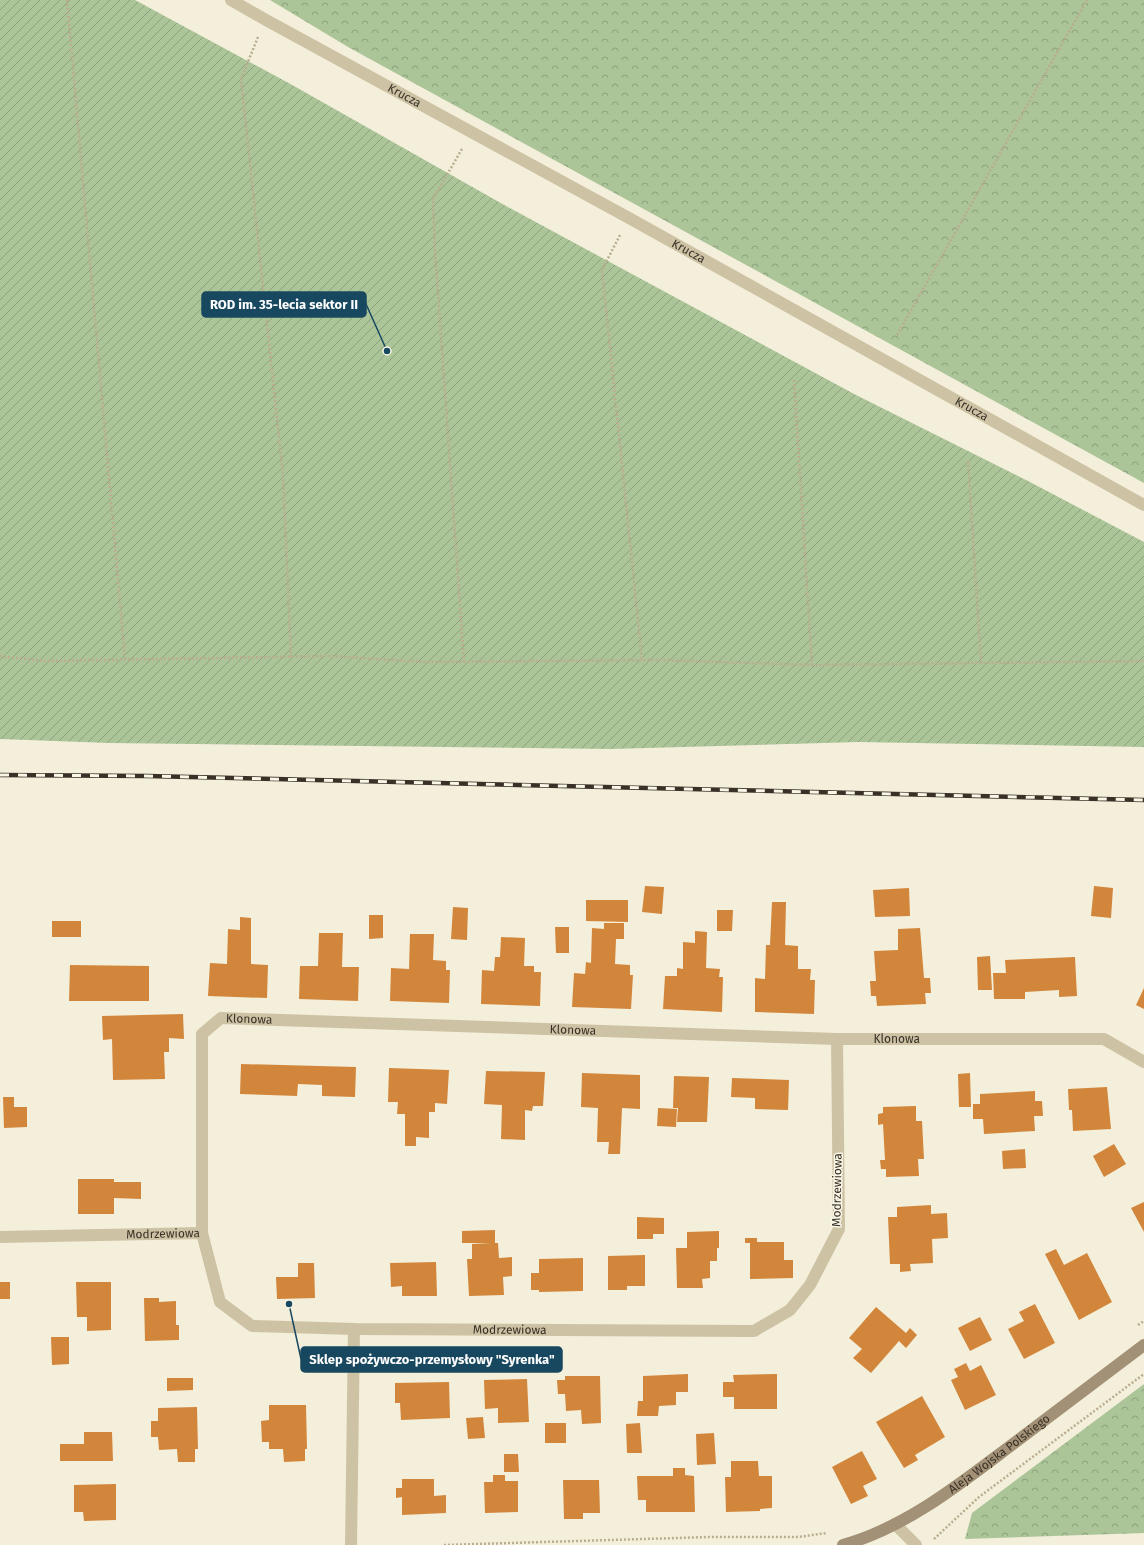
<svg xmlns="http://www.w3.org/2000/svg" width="1144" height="1545" viewBox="0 0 1144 1545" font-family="'Fira Sans',sans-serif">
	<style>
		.forest { fill: url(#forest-crowns) }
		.garden { fill: url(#garden-furrows) }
		.building { fill: #d2863b }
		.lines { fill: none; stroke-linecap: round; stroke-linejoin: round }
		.path { stroke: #baac8f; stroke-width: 2.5; stroke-dasharray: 2 2; stroke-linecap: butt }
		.street { stroke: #cec2a5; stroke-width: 12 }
		.secondary { stroke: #a29176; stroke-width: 12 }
		.rail-casing { stroke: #393127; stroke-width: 4.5 }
		.rail { stroke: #fbf7e7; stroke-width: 3; stroke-dasharray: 9; stroke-linecap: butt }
		.labels { text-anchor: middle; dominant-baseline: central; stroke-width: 3; stroke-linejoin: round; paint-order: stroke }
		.street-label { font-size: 12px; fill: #393127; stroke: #fbf7e7 }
		.leader { fill: none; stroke: #18485f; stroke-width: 1.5 }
		.callout-dot { fill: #18485f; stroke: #fbf7e7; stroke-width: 1.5 }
		.callout { fill: #18485f; stroke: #18485f; stroke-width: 1.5 }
		.callout-label { font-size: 13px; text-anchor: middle; font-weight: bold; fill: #fff }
	</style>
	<defs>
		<pattern id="forest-crowns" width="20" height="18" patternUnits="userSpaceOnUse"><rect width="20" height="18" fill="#abc599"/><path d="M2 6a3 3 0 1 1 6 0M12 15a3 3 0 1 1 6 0" fill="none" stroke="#8ca17d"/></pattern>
		<pattern id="garden-furrows" width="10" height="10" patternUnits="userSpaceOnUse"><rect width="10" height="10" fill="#abc599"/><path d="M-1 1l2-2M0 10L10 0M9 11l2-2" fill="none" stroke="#8ca17d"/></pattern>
	</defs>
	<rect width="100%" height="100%" fill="#f4efda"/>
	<path class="forest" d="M270,0H1144V483L348,47Z
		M1144,1384V1533L965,1539L972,1513Z"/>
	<path class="garden" d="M0,0H135L294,86L506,206L856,395L1028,481L1144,542V747L858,742L611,749L109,743L0,739Z"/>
	<path class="building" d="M645,886L664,887L662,914L642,912Z
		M1094,886L1113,888L1111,918L1091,916Z
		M909,888L910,916L875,917L873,890Z
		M586,900H628V922L586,921Z
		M772,902H786L785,945L798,946V969H811L810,980H815L814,1014L755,1012V978L765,979L766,945H770Z
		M453,907L468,908L467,940L451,939Z
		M717,910H733L732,931H717Z
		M369,915H383V938L369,939Z
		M240,917L251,918V964L268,965L267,998L208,996L210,963L227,964L228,929L240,930Z
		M52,921H81V937H52Z
		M604,923H624V939H616L615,964L630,965V975H633L631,1009L572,1007L574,973L585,974L586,962L591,963L592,928L604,929Z
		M555,927H569V953H556Z
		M920,928L924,978H930L931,993H925L926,1004L877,1006L876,996H871L870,981H876L874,951L898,950V929Z
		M695,931L707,932L706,968L720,969L719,977H723L722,1012L663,1009L665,976H677V968L683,969V942L695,943Z
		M319,933H343L342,967H359L358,1001L299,999L300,966H318Z
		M410,934H434L433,960L446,961V970H450L449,1003L390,1001L391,968L409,969Z
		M501,937L525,938L524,966H534V972H541L540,1006L481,1004L482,970L494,971L495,957H500Z
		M990,956L992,990H978L977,957Z
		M1075,957L1077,996L1059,997V990L1025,992V999H994L993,973H1006L1005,960Z
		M70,965L149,966V1001H69Z
		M1144,988V1009L1136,1005Z
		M183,1014L184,1039L169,1038V1052H164L165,1079L113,1080L112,1039L103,1040L102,1016Z
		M241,1064L356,1067L355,1097L322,1096V1085L298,1084L297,1096L240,1094Z
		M389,1068L449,1070L447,1104L435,1103V1112H429V1138L416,1137V1146H405V1114H397L398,1102H388Z
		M486,1071L545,1072L543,1106H533L532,1111L525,1110V1140L501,1139L502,1105L484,1104Z
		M582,1073L640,1075V1109L622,1108L620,1154H608L609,1142H597L598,1108L581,1107Z
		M970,1073L971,1107H959L958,1074Z
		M674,1076L709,1077L707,1122H677L678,1108H673Z
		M732,1078L789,1080L788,1110L755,1109V1098L731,1097Z
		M1107,1087L1111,1129L1073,1131L1072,1110H1069L1068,1089Z
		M1035,1091V1101H1042L1043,1116H1034L1035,1131L984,1134L983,1119H973V1104H980V1094Z
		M3,1097H14V1107H27V1127L4,1128Z
		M916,1106V1121H922L924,1159H918L919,1176L886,1177V1169H881L880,1160H885L883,1124L878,1125V1114L883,1113V1107Z
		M658,1108L677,1109L676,1127L657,1126Z
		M1114,1144L1126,1164L1104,1177L1093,1156Z
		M1025,1149L1026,1168L1003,1169L1002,1151Z
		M78,1179H114V1182H141V1199L114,1198V1214H78Z
		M1144,1202V1232L1131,1208Z
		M931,1205V1214L947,1213L948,1238L932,1239L933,1263L910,1264L911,1271L900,1272V1264H890L888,1217H897V1207Z
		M637,1217L664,1218V1234H653V1239H637Z
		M495,1230V1243H498L499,1258L512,1257V1276L503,1277L504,1295L469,1296L467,1259H472V1244L491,1243H462V1231Z
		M719,1231V1248H717V1261H710V1278L702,1279L703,1288H677L676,1248H687V1232Z
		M745,1238H757V1242H784V1260H793V1278L750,1279V1243H745Z
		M1056,1249L1064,1265L1087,1253L1112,1302L1079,1320L1045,1254Z
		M645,1255V1286H627V1290H608V1256Z
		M583,1258V1291L539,1292V1290H531V1273H539V1259Z
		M436,1262L437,1296H402V1286L391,1287L390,1263Z
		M298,1263H314L315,1298L277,1299L276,1277H298Z
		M0,1282H10V1299H0Z
		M76,1282H111V1330L87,1331V1317H77Z
		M144,1298H159V1302L176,1301V1325H179V1340L145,1341Z
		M1035,1304L1055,1343L1024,1359L1008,1329L1024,1321L1019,1312Z
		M876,1307L906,1333L910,1328L917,1335L906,1348L899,1341L871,1373L853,1358L862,1349L849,1338Z
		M980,1317L992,1340L970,1351L958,1328Z
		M51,1337H69V1364L52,1365Z
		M966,1363L970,1371L981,1365L996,1395L965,1410L951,1380L958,1377L954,1369Z
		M688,1374V1392H676V1405L659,1406L658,1416H637L638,1401H643V1376Z
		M777,1374V1409H734V1397H723V1382H734L733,1375Z
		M565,1376H600L601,1423L582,1424L581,1410L566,1411L565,1394H558L557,1380H565Z
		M167,1378H193V1390L167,1391Z
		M527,1379L529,1422L498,1423V1408L485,1409L484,1380Z
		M449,1382L450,1418L401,1420L400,1403H395V1383Z
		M922,1396L945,1437L915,1455L918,1460L904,1468L876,1422Z
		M269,1405H306L307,1449H305V1461L284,1462L283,1449H269V1442H262L261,1421L269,1420Z
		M197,1407L198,1449H195V1462H178L177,1449L159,1450L158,1437H151V1421H158V1408Z
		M483,1417L485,1438L468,1439L466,1418Z
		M545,1423H566V1443H545Z
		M640,1423L642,1453H627L626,1424Z
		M84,1432H112L113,1461H60V1444H84Z
		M714,1433L716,1464L697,1465L696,1434Z
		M862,1451L877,1479L863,1486L868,1496L851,1504L832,1467Z
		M504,1454H518L519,1472H504Z
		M731,1461H758L759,1476H772V1508L760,1509V1511L726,1512L725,1477H731Z
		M673,1468H685V1475L694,1476L695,1512H646V1500H638L637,1476H673Z
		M493,1475H505V1481H518V1512L485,1513L484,1482H493Z
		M402,1479H434V1496L446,1495V1513L402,1515V1497L396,1498V1488H402Z
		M563,1480H599L600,1513H583V1519H564Z
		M116,1484V1520L84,1521L83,1512H74V1485Z"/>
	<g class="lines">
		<path class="path" d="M67,0L125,660
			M258,37L241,79L283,475L291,657
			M462,149L433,199L435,252L464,662
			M620,235L602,270L642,660
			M897,335L1087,0
			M794,380L812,665
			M968,461L981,662
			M0,656L47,661L329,656L424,662L660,660L812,665L1144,661
			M1138,1325L1144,1321
			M934,1539L979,1497L1144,1374
			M444,1545L710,1537H798L827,1533"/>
		<g class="street">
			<path id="s1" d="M231,0L266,20L629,218L1144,505"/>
			<path id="s2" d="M202,1233V1034L221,1018L837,1039H1104L1144,1062"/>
			<path id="s3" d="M0,1237L202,1233L220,1302L252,1326L354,1329L754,1331L790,1310L810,1285L839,1229L837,1039"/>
			<path d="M895,1524L916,1545"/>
			<path d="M351,1545L354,1329"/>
		</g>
		<path class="secondary" id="s4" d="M843,1545C907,1527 961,1483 1013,1444C1056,1411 1100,1378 1144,1345"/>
		<defs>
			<path id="rail" d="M0,775L147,776L1144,800"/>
		</defs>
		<use href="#rail" class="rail-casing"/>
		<use href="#rail" class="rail"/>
	</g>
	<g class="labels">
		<g class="street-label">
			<text stroke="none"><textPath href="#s1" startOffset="198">Krucza</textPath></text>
			<text stroke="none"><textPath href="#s1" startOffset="522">Krucza</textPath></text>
			<text stroke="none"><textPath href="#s1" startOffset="846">Krucza</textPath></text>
			<text stroke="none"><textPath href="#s2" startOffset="252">Klonowa</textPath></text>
			<text stroke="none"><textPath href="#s2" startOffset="576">Klonowa</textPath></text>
			<text stroke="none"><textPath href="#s2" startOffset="900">Klonowa</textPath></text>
			<text transform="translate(837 1190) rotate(-89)">Modrzewiowa</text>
			<text stroke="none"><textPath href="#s3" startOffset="163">Modrzewiowa</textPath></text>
			<text stroke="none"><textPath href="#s3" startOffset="571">Modrzewiowa</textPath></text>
			<text stroke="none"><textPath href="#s4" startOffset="182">Aleja Wojska Polskiego</textPath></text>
		</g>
	</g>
	<path class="leader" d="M387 351L366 304M289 1304L301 1359"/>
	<g class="callout-dot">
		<circle cx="387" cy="351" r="4"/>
		<circle cx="289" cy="1304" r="4"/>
	</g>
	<g class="callout">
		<rect x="202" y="292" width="164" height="25" rx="4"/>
		<rect x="301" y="1347" width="261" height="25" rx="4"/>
	</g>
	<g class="callout-label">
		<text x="284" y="309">ROD im. 35-lecia sektor II</text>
		<text x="432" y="1364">Sklep spożywczo-przemysłowy "Syrenka"</text>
	</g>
</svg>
